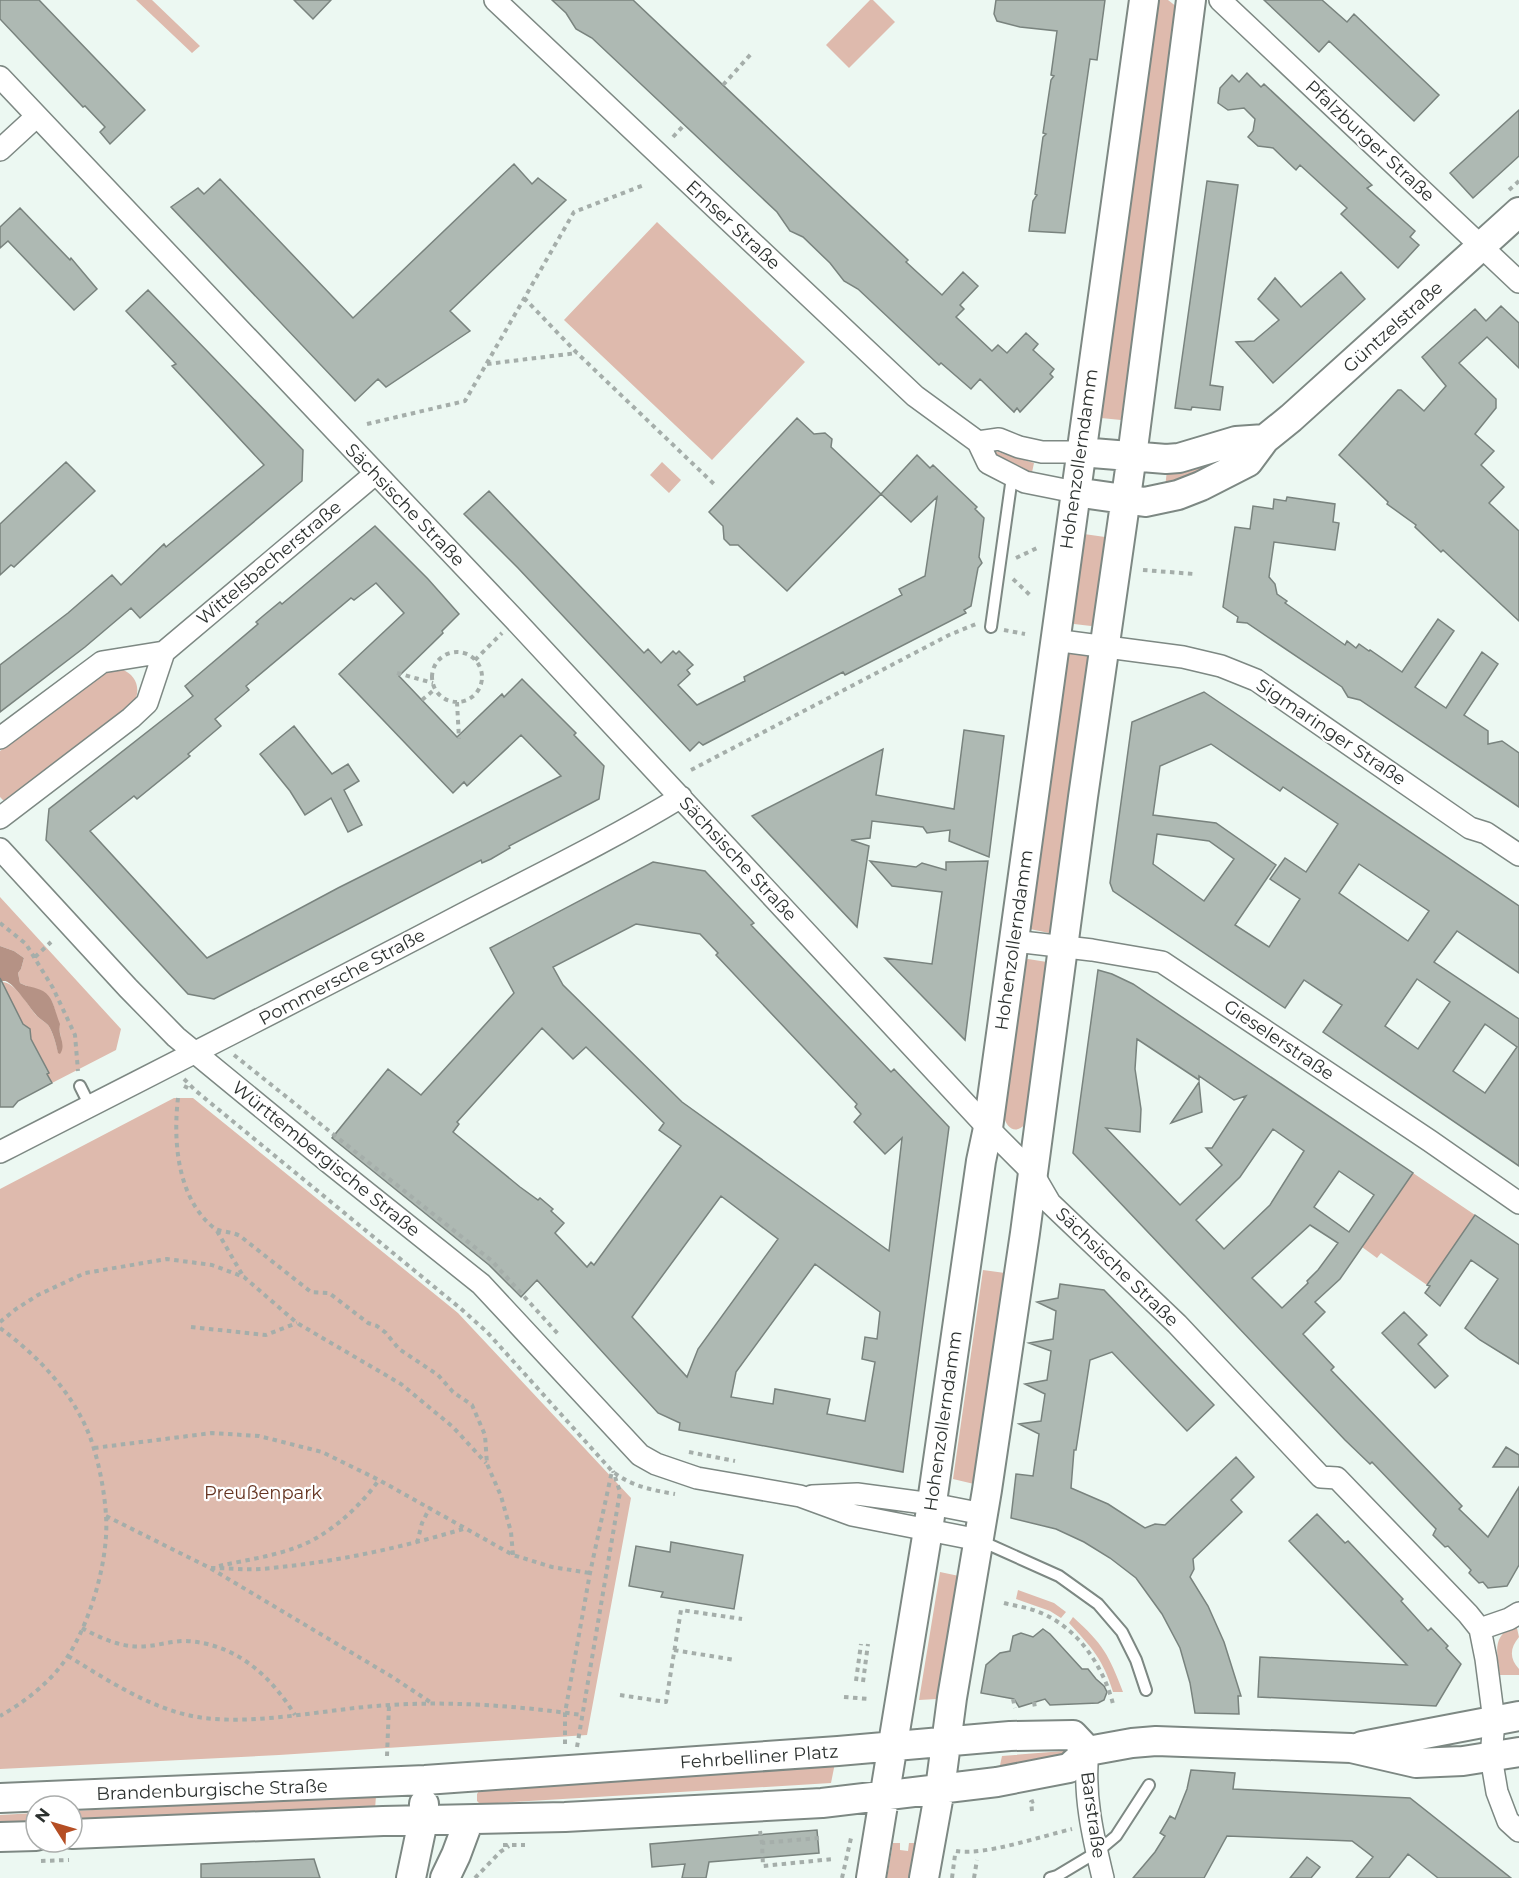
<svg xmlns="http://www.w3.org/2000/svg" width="1519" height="1878" viewBox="0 0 1519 1878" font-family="Montserrat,sans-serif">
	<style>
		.green { fill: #debaad }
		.water { fill: #b59285 }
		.building { fill: #aeb9b3; stroke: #79837e; stroke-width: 1.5; fill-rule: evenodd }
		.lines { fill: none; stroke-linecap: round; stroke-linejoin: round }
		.lane-casing { stroke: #7d8883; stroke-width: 14 }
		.street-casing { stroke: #7d8883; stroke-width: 24 }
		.secondary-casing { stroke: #7d8883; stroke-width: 32 }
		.path { stroke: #a5aeaa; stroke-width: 4; stroke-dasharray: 4.5 4.5; stroke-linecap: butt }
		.lane { stroke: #fff; stroke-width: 10 }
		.street { stroke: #fff; stroke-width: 21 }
		.secondary { stroke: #fff; stroke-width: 28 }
		.labels { text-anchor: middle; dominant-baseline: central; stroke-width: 4.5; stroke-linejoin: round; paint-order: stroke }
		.street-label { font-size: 18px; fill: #2c312f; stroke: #fff }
		.park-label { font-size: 18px; fill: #653421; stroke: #fff }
	</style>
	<rect width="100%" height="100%" fill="#ecf8f2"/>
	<path class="green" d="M136,0H152L200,46L192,53Z
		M870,0H873L895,22L849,68L826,45Z
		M1157,0H1168L1177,7L1121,420L1101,418Z
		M657,222L805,362L712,460L564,320Z
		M992,450L1034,463L1031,477L989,452Z
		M1246,450L1165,488L1167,470Z
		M662,462L681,480L669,493L650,475Z
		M1084,534L1105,537L1093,625L1091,626L1074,624L1072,621Z
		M1069,650L1089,653L1051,932L1049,933L1030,929Z
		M121,669C137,675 141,689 134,703L5,802L0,797V751L103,673L108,670Z
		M0,897L121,1029L116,1050L52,1083L47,1074L49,1072L31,1039L30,1029L23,1024L3,984L0,982C15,980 28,1006 37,1016C40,1019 45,1022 48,1025C53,1032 56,1044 58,1052C59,1049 62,1042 61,1038C60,1032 55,1007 52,1002C46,991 30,988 20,983L18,973L21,969L24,958L14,951L0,946Z
		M1028,959L1047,962L1025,1124C1016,1135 1006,1128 1004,1116L1026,960Z
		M174,1098H193L458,1313L631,1498L587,1735L279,1755L0,1769V1189Z
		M1413,1173L1475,1215L1427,1285L1381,1253L1377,1258L1362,1247Z
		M983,1270L1005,1273L974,1484L953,1479Z
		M940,1572L959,1576L937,1699L919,1700Z
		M1018,1590L1054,1603L1066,1612L1061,1618L1050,1611L1016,1599Z
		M1073,1617C1103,1644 1109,1655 1123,1692H1113C1103,1659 1092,1648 1069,1623Z
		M1516,1624L1519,1637C1510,1648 1509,1658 1519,1669V1675H1500C1497,1651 1491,1637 1516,1624Z
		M1076,1750L1077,1753L999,1770L1002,1756Z
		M835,1763L831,1783L480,1804L477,1801V1794L479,1791L678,1777Z
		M376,1796L375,1809L72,1823V1811Z
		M36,1813V1824L0,1826V1815Z
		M893,1843H900V1850L908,1851L909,1843H915L909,1878H887Z"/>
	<path class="water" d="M0,946L14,951L24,958L21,969L18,973L20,983C27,987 36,987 43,991C54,997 55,1013 60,1024C57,1035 67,1044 60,1054L58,1053C56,1044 53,1032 48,1025C45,1022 40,1019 37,1016C30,1008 17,988 9,983C5,980 4,981 0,982Z"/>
	<path class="building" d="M0,0H39L145,110L110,144L100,132L105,127L85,106L83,107L0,19Z
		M294,0H331L313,19Z
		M552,0H633L908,260L906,262L942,295L963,272L978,286L960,305L964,309L956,317L992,351L998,345L1007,353L1026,333L1038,344L1033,350L1054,369L1050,374L1053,377L1020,412L1017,408L1014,412L980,379L971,389L941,363L939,365L858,289L844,281L830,263L803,237L790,231L777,212L592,38L576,29L566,13Z
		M996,0H1105L1097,60L1090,59L1065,233L1029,231L1033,201L1037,195L1035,194L1043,137L1046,134L1043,133L1051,80L1054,76L1051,75L1057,31L1020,27L997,21L994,14Z
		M1264,0H1322L1347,22L1354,14L1439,95L1414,121L1329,41L1319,52Z
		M1247,73L1261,87L1264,84L1372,185L1367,188L1415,231L1410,237L1419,245L1398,268L1341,214L1347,208L1300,165L1296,170L1273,148L1258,146L1248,137L1253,131L1255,119L1244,108L1228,110L1218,103L1220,88L1232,75L1239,82Z
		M1519,110V156L1473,198L1450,173Z
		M514,164L532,184L538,178L566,200L450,311L470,331L386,387L378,379L355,401L171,207L198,188L204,194L220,179L353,318Z
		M1207,181L1238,185L1210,385L1223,387L1220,410L1192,407L1191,410L1175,408Z
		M20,208L70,260L71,258L97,289L74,310L8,241L0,248V227Z
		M1341,272L1365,299L1273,383L1236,342L1254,341L1279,320L1258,299L1275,278L1301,307Z
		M148,290L303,450L302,481L140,618L131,608L85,647L0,712V665L68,613L112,575L121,585L164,544L166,547L264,465L172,366L176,364L126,311Z
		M1501,306L1519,323V368L1487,337L1459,363L1496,399V408L1475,434L1494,451L1481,465L1504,487L1489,503L1519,531V621L1443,550L1441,552L1415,527L1416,525L1387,504L1388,502L1339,455L1398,390H1401L1424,411L1446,386L1422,357L1475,309L1486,321Z
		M797,418L814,434L825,433L832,439L831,447L881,494L787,591L738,545H730L724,539L723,526L709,512Z
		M917,455L930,468L933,465L977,507L975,509L984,518L979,557L982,563L978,568L971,606L964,610L966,613L845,675L843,672L703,745L699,742L690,751L518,568L464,514L489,491L644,653L648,649L661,663L673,651L676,654L679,651L693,665L687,670L690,674L678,685L697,705L745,681L744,677L902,595L899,589L925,576L937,497L911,522L881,494Z
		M66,462L95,491L14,567L11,565L0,575V524Z
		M1287,497L1335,504L1333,522L1339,523L1335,550L1274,542L1269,577L1275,584L1277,594L1287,601L1285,603L1345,645L1347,641L1356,648L1359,644L1369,651L1370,650L1402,672L1438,619L1454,631L1415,687L1446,708L1482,652L1498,664L1464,715L1488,731V744L1502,741L1519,753V807L1360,700L1348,697L1342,687L1247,623L1237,622L1238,617L1223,607L1235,527L1250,529L1253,506L1273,509L1274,499L1286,501Z
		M375,526L428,579L459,614L442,631L443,633L399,676L457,737L502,694L504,697L522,679L576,733L574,735L604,766L599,799L509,846L510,848L491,859L482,863L481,860L214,999L188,994L46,840L49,809L193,696L185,686L258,624L256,622L263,616L280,602L282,604ZM376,583L404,613L339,674L453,793L464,782L467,786L521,735L561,776L338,888L207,958L90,831L134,796L137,799L190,756L188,754L221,726L215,719L249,690L246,686L351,598L354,600Z
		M1204,692L1519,906V973L1457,931L1434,962L1519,1019V1166L1323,1032L1342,1005L1325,994L1304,980L1285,1008L1113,891L1110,883L1132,722ZM1211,744L1280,791L1283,787L1338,824L1306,872L1285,858L1270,879L1300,899L1269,947L1235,925L1276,865L1216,823L1153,815L1160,766ZM1157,834L1209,841L1234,859L1204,901L1153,864ZM1359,864L1429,911L1408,941L1339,893ZM1417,979L1450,1002L1418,1049L1385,1026ZM1485,1024L1517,1047L1485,1093L1453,1071Z
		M294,726L332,774L348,764L359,781L344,790L362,825L348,832L331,798L305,815L290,791L260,754Z
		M964,730L1004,736L989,857L949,841L950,830L927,833L923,827L872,821L870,838L851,840L869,846L857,927L752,816L883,749L876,795L954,809Z
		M870,861L916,867L922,863L946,870V862L988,861L965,1040L885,958L932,964L942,892L892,886Z
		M653,862L705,871L754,923L751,925L891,1072L894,1069L949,1127L903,1472L679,1430L680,1423L658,1413L537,1280L521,1297L489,1265L332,1138L388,1069L421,1095L514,993L490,948ZM636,924L700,934L718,953L716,955L857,1104L855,1107L861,1114L854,1122L885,1154L902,1138L889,1251L682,1102L563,985L553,967ZM542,1028L573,1059L586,1047L664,1123L659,1130L681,1146L594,1265L591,1262L587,1267L555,1233L564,1223L551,1211L553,1209L540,1198L538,1200L520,1187L453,1132L459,1124L457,1122ZM721,1196L778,1239L698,1349L687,1377L632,1317ZM815,1264L880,1312L877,1339L865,1337L862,1359L875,1362L865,1421L827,1414L830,1399L775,1389L773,1404L731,1397L736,1372Z
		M1098,970L1112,974L1133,984L1413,1173L1340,1279L1315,1302L1325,1312L1303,1334L1334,1367L1331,1370L1462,1506L1459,1509L1488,1537L1519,1487V1565L1507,1586L1488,1588L1483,1582L1479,1583L1469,1573L1471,1570L1448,1546L1445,1547L1433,1535L1436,1529L1372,1462L1370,1464L1345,1440L1073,1153ZM1137,1039L1199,1080V1076L1234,1100L1246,1096L1212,1148H1206L1222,1165L1180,1205L1106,1128L1140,1132L1141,1109L1135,1069ZM1273,1129L1304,1151L1270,1205L1224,1249L1196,1220L1240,1177ZM1339,1171L1374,1195L1349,1232L1314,1207ZM1310,1225L1338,1243L1318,1270L1307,1281L1308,1283L1282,1308L1252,1278Z
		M0,978L23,1024L30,1029L31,1039L49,1073L47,1074L52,1083L18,1101L13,1107H0Z
		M1199,1082L1202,1112L1171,1123Z
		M1475,1215L1519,1245V1364L1480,1340L1465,1328L1498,1279L1471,1260L1440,1306L1425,1293L1430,1286L1427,1285Z
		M1060,1284L1104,1290L1214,1405L1187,1431L1112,1352L1090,1360L1076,1450H1074L1071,1488L1108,1504L1145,1528L1155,1524L1165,1525L1236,1457L1254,1477L1231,1500L1242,1512L1193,1559L1194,1569L1190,1577L1208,1606L1224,1642L1241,1696H1238L1239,1714L1195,1713L1190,1683L1180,1648L1162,1614L1136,1578L1110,1558L1084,1542L1056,1529L1011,1518L1016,1474L1033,1476L1039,1434L1019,1424L1041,1421L1045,1394L1025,1384L1047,1380L1051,1351L1029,1343L1053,1339L1056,1311L1037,1302L1058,1298Z
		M1404,1312L1427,1335L1418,1344L1448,1376L1435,1388L1382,1333Z
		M1506,1447L1519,1455V1467H1493Z
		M1317,1514L1345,1543L1348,1541L1403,1599L1401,1601L1428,1631L1431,1628L1448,1646L1446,1648L1461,1664L1436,1706L1258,1697L1260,1657L1407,1665L1289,1541Z
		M671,1542L743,1555L734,1609L661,1597L663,1592L629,1586L636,1546L670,1552Z
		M1043,1629L1050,1634L1082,1669H1088L1096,1679L1104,1686L1107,1692L1104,1700L1098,1703L1050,1705L1045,1699L1019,1707L1014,1699L981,1693L986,1665L1000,1653L1010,1651L1013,1636L1021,1633L1033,1637Z
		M1191,1770L1235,1773L1233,1789L1410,1798L1511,1878H1438L1408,1854L1389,1878H1356L1373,1857L1352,1841L1227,1836L1204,1878H1133L1155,1852L1165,1836L1160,1833L1170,1816L1175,1819L1187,1789Z
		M817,1830L819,1853L709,1862L706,1878H682L685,1864L652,1867L650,1844Z
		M1307,1857L1320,1867L1311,1878H1290Z
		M314,1859L320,1878H201V1864Z"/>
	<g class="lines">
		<defs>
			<path id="lane" d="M991,627L1012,477
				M80,1086L90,1106
				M981,1541L1059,1576L1098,1604L1122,1632L1136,1660L1146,1690
				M1050,1878L1057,1876L1097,1852L1116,1836L1149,1785"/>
			<path id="street" d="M495,0L915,396L978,442L988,463L1025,482L1075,492
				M1220,0L1519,282
				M0,77L515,620L988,1128L1032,1172L1050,1203L1177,1324L1321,1477L1337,1478L1468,1614L1480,1629L1486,1659L1494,1721L1491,1757L1497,1792L1508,1821L1519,1831
				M0,150L37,116
				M978,442L999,439L1019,447L1042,452H1080
				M1054,640L1183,657L1221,666L1256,680L1470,828L1486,833L1519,855
				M0,738L102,662L164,652L375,474
				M0,818L131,718L147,703L164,652
				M0,849L128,988L176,1037L327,1161L481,1284L640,1455L656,1464L697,1478L800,1496L852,1515L979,1540
				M1014,941L1092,950L1162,962L1430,1141L1519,1203
				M0,1152C152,1074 305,997 457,917C532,878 609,841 681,797
				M812,1496L857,1494L932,1504L983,1514
				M1480,1629L1509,1619L1519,1613
				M1088,1751C1083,1794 1093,1837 1103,1878"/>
			<path id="secondary" d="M1080,452L1166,459L1179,458L1236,441L1265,439
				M1075,492L1145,502L1178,495L1201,486L1248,462L1265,439L1291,418L1519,212
				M1362,1746L1519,1716
				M0,1798L425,1780L838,1751L1010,1736L1073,1735L1088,1751
				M72,1834L383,1821L565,1817L822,1803L997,1782L1069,1768L1088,1751L1132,1743L1156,1741L1351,1748L1416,1763L1463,1761L1519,1752
				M0,1837L36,1836
				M411,1878L423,1821L424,1804
				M445,1878L456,1855L469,1820
				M871,1878L928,1530L981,1161L988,1128L1144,0
				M924,1878L940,1789L952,1698L987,1490L1025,1233L1083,797L1134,441L1191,0"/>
		</defs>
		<use href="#lane" class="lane-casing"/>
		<use href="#street" class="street-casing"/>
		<use href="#secondary" class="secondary-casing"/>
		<path class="path" d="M723,85L751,54
			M673,137L684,125
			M1509,190L1519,181
			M524,298L577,353L714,484
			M487,364L577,353
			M367,424L465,401L574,212L644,185
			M1016,558L1037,548
			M1143,570L1194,574
			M1013,579L1030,595
			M1004,630L1025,634
			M432 677a25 25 0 1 1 50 0a25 25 0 1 1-50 0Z
			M475,660L502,633
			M397,673L433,683
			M422,700L435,689
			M457,702L459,739
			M691,770L949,635L976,624
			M0,923L26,944L53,988L75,1035L78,1071
			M35,957L51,942
			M234,1055L492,1261L559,1335
			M184,1079L196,1091L460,1308L487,1332L612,1471C631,1486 651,1490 675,1494
			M184,1086L192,1090
			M178,1098C173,1141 177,1198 214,1228C219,1232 231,1231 240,1236L311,1292L329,1293L368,1323L377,1326L386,1333L399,1349L438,1375L453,1392L472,1405L485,1435L487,1464L501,1496L511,1532L513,1555
			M217,1231L243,1276
			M0,1322L16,1309L38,1295L85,1273L167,1259L212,1265L244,1277L297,1323L401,1384L453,1427L486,1463
			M191,1327L266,1335L297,1323
			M0,1328C40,1357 80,1400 94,1449C100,1468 105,1496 106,1516C109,1559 91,1620 68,1656C52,1681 25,1702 0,1716
			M94,1448L212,1433L259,1436L322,1452L379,1480L513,1555L552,1567L590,1573
			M689,1452L735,1461
			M106,1516L210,1568L394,1678L433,1704
			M417,1543L422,1523L430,1507
			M219,1566C250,1559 291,1554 318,1537C342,1523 363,1502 379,1480
			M211,1568C227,1568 245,1570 261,1569C330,1563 397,1549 463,1529
			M1004,1603C1015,1606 1026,1607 1036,1611C1076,1625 1103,1665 1113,1704
			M82,1628C102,1639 124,1649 148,1646C160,1645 172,1641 185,1641C235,1643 270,1675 295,1715
			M674,1650L735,1660
			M68,1656C109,1681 155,1712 204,1718C263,1725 331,1708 390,1705C454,1701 518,1706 582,1715
			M856,1681L861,1644
			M863,1682L868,1644
			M620,1695L666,1702L681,1610L742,1619
			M844,1697L869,1699
			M1013,1699L1015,1708
			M1034,1702L1035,1708
			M565,1744V1713L590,1573L612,1471
			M577,1747L620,1492L613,1471
			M387,1756L389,1705
			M1032,1811L1031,1802L1034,1801
			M760,1831L762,1843
			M819,1838L762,1843L763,1866L833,1859
			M503,1845H525
			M956,1851C984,1856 1042,1836 1072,1829
			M41,1861L69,1860
			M475,1878L500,1852L509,1846
			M842,1878L851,1838
			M952,1878L955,1855
			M974,1878L977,1860"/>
		<use href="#lane" class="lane"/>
		<use href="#street" class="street"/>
		<use href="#secondary" class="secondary"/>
	</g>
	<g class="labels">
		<g class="street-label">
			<text transform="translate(1370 141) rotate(43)">Pfalzburger Straße</text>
			<text transform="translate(733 225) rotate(43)">Emser Straße</text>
			<text transform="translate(1393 327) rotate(-42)">Güntzelstraße</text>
			<text transform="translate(1079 459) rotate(-82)">Hohenzollerndamm</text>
			<text transform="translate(405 505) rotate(46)">Sächsische Straße</text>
			<text transform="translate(269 563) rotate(-40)">Wittelsbacherstraße</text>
			<text transform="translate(1331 732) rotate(34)">Sigmaringer Straße</text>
			<text transform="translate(738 859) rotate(47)">Sächsische Straße</text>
			<text transform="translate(1014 940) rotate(-82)">Hohenzollerndamm</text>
			<text transform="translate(342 977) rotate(-28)">Pommersche Straße</text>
			<text transform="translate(1279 1040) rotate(34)">Gieselerstraße</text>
			<text transform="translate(326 1159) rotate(39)">Württembergische Straße</text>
			<text transform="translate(1117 1267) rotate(44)">Sächsische Straße</text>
			<text transform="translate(943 1421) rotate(-82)">Hohenzollerndamm</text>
			<text transform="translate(759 1757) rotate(-4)">Fehrbelliner Platz</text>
			<text transform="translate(212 1790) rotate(-2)">Brandenburgische Straße</text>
			<text transform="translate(1093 1815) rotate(82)">Barstraße</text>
		</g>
		<g class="park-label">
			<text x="263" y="1493">Preußenpark</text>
		</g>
	</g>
	<g transform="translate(54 1824) rotate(307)"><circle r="28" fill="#ffffff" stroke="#abadac" stroke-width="1.5"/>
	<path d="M0-4.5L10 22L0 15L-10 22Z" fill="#b54e24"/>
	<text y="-9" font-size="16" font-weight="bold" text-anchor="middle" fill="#2c312f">N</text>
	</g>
</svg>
